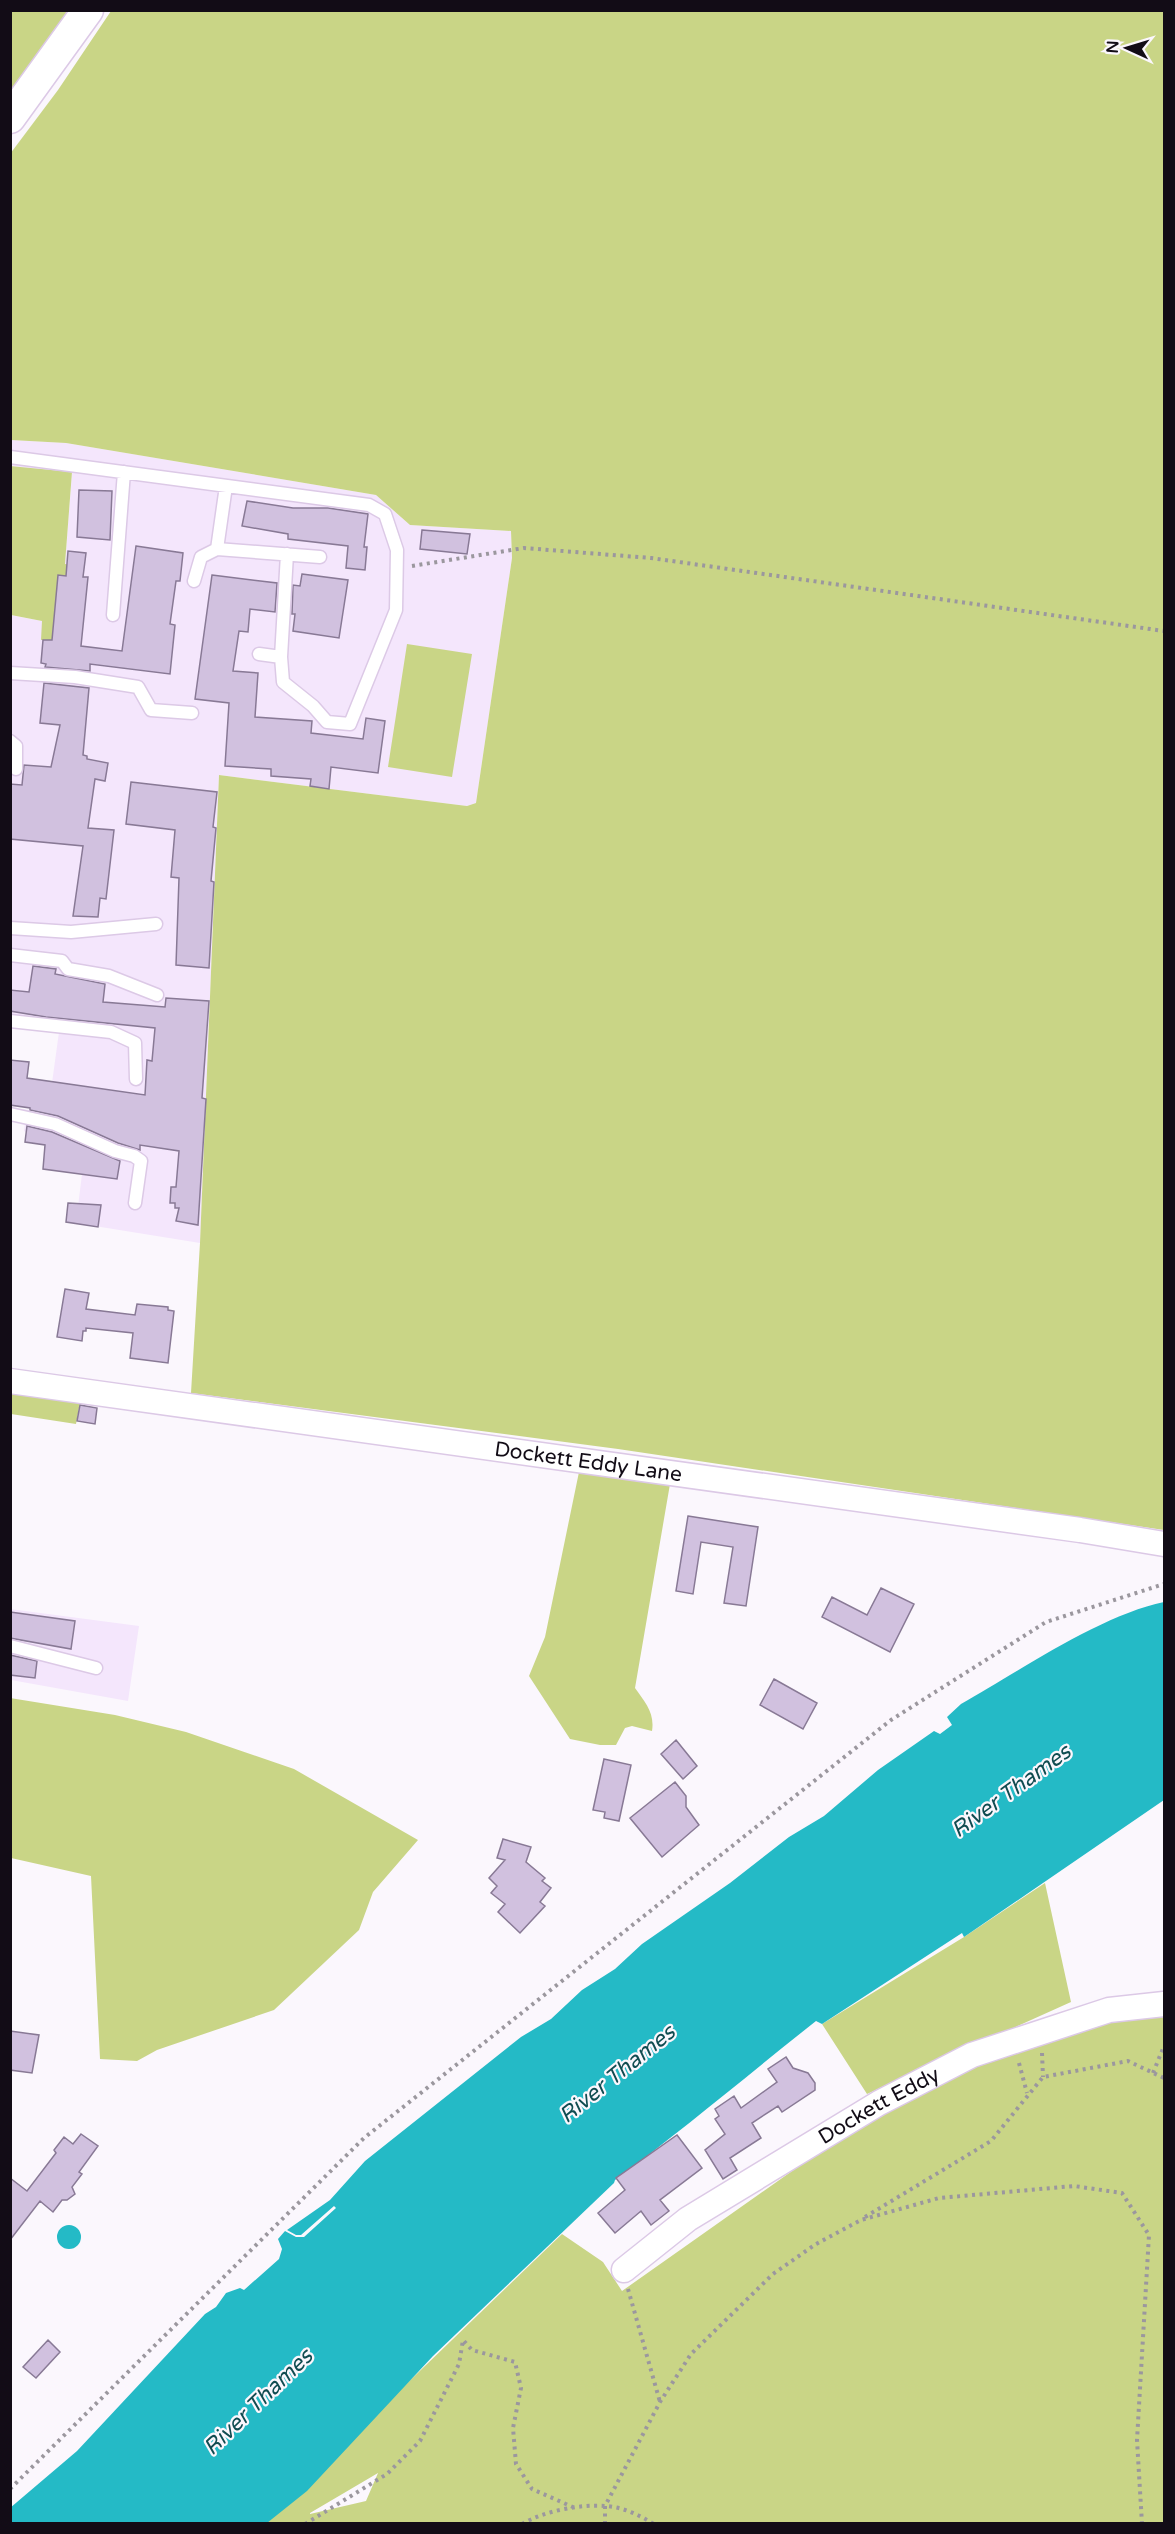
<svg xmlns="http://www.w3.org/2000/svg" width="1175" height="2534" viewBox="0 0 1175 2534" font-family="'Varela Round',sans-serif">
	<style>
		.built { fill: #f4e6fc }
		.green { fill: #c9d586; fill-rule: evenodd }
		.water { fill: #24bac6 }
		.building { fill: #d1c1df; stroke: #887995; stroke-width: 1.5 }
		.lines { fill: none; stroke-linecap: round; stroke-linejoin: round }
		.service-casing { stroke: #dcc9e6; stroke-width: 15 }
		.minor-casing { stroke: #dcc9e6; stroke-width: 27 }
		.tertiary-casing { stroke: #dcc9e6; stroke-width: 33 }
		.path { stroke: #9b979e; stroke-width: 4; stroke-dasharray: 3 4.5; stroke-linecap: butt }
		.service { stroke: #fff; stroke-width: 12 }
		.minor { stroke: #fff; stroke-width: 24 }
		.tertiary { stroke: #fff; stroke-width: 30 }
		.labels { text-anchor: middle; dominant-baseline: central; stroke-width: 4.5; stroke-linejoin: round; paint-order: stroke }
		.street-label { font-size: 21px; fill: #120c16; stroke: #fbf7fd }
		.water-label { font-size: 22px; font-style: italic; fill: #104c51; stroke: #fbf7fd }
	</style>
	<rect width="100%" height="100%" fill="#fbf7fd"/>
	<path class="built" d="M11,440L66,443L376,495L410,525L511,531L512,558L476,803L467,806L219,775L200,1243L76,1223L82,1174L48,1169L51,1146L24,1131L25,1123L11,1121V1108L48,1112L59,1032L11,1026L10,615L42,621L52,640L58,575L71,576L65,565L72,473L11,466Z
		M10,1609L139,1626L128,1701L11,1680Z"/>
	<path class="green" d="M11,11H70L16,86L11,90Z
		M111,11H1164V1530L618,1449L191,1393L200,1243L219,775L467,806L476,803L512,558L511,531L410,525L376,495L66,443L11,440L10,154L58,90Z
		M10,466L72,472L65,564L72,565L71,576H58L52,640H41L42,621L11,615Z
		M407,644L472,654L452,777L388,767Z
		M10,1388L81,1397L76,1424L11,1414Z
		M579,1472L670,1484L635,1688C645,1702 655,1713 652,1731L632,1726L625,1728L616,1745H600L570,1739L529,1676L545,1637Z
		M10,1698L115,1715L186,1732L294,1769L418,1840L373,1892L359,1930L274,2010L157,2050L137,2061L100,2059L91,1876L11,1858Z
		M1045,1883L1071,2002L867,2094L822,2024L964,1937Z
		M1125,2013L1164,2016V2523L261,2524L562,2234L603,2262L622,2291L836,2140L989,2058ZM378,2473L366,2501L310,2514V2513Z"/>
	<path class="water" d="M1164,1602V1800L964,1937L962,1933L822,2024L816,2021C749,2074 684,2129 615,2180L614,2183L433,2356L307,2491L267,2523H11L10,2508L77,2451L205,2314L216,2307L226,2293L240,2288L244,2290L279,2259L282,2249L278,2239L285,2231L296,2237H304L336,2208L334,2206L301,2235H296L287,2230L330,2200L365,2161L521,2037L551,2019L582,1990L615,1969L642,1944L730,1883L789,1837L824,1816L878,1770L934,1731L940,1734L952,1725L947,1717L961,1704C1019,1671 1101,1615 1164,1602Z
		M57 2237a12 12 0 1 1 24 0a12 12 0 1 1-24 0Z"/>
	<path class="building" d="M79,490L112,491L110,540L77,537Z
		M247,501L293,508H328L368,514L364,547H367L365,570L346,568L348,546L288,539V534L242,526Z
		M422,530L470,534L467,554L420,549Z
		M136,546L183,553L180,581H176L170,624L175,625L170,674L90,664V671L45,667L46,664L41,663L43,640H52L58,575L66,576L68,551L86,553L83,577H88L81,646L122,651Z
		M302,574L348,580L339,638L293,631L295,614H292L293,585L300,586Z
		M212,575L277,583L275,612L250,609L248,632L239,631L233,671L258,673L255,717L312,721L311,733L363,739L366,718L385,721L378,773L331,767L329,789L310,786L311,779L271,776V769L225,766L229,703L195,699Z
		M44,683L89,688L83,755L87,756V759L108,763L105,781L95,779L88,828L114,830L106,899L100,898L98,917L73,916L83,846L10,839V784L22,785L24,765L51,767L60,725L40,723Z
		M131,782L217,792L213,827L216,828L211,881L214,882L209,968L176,965L179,878L171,877L175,830L126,824Z
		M33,966L56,969L55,974L105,984L103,1002L165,1007L166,998L209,1001L202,1098L206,1099L198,1225L176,1221L179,1208H175V1203H170L171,1187H176L179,1151L140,1145V1150L118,1143L58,1116L30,1110V1108L10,1105V1060L29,1062L27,1078L145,1095L147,1060L152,1061L155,1028L46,1017L10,1011V990L29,992Z
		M27,1126L52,1132L120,1161L117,1179L43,1169L45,1145L25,1142Z
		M68,1203L101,1205L98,1227L66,1222Z
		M65,1289L89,1293L86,1309L135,1315L137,1304L168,1307V1310L174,1311L168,1363L130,1358L133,1333L86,1328V1331H83L82,1341L57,1337Z
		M80,1405L97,1408L95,1424L77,1421Z
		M688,1516L758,1527L746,1606L724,1603L733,1547L701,1542L693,1594L676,1591Z
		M881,1588L914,1604L890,1652L822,1617L832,1597L867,1615Z
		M10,1612L75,1621L71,1649L10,1638Z
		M10,1655L37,1661L35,1678L10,1675Z
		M774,1679L817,1703L803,1729L760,1705Z
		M676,1740L697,1766L683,1779L661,1754Z
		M604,1759L631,1765L619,1821L604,1818L605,1812L593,1810Z
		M675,1782L686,1796V1807L699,1825L662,1857L630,1818Z
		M503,1839L531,1847L526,1862L545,1878L542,1881L551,1888L540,1902L545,1906L520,1933L498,1912L505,1904L491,1893L497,1886L489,1878L505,1860L497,1858Z
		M10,2031L39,2035L32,2073L10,2070Z
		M786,2057L793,2068L808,2073L815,2083V2090L782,2112L778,2106L752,2123L761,2138L730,2158L737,2170L723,2179L705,2150L725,2134L715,2119L719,2116L715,2109L734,2096L741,2108L777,2082L768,2069Z
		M81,2134L98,2146L79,2172L82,2174L72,2187L75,2194L67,2200H62L53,2212L40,2201L10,2240V2178L27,2191L56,2153L54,2150L64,2137L73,2144Z
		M677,2135L702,2168L660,2200L669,2211L651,2225L641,2211L615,2233L598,2213L625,2190L616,2178Z
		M48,2340L60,2352L36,2378L23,2367Z"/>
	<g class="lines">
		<defs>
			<path id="service" d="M10,457L369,505L385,514L397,550L396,610L350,724L327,722L313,706L283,682L281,657L259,654
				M226,486L217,549L320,557
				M194,581L201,557L217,549
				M113,615L124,472
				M281,657L287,554
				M10,673L75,677L138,687L151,710L192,713
				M10,741L16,746V769
				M10,928L71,932L156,924
				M10,955L62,961L68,969L109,976L157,995
				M10,1021L111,1032L135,1043L136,1079
				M10,1114L55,1124L115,1151L134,1156L141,1161L135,1203
				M10,1646L96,1668"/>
			<g id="minor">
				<path id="s1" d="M10,1381L1080,1530L1164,1544"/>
				<path id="s2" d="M624,2270L688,2219L879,2103L972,2055L1109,2010L1164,2004"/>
			</g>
			<path id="tertiary" d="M10,118L88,10"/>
		</defs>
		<use href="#service" class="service-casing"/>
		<use href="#minor" class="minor-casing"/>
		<use href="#tertiary" class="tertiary-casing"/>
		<path class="path" d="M412,566L524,548L651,558L1164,631
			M1042,2053L1043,2077
			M1019,2063L1027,2093
			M1153,2073L1164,2046
			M865,2217L991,2141L1043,2077L1128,2061L1164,2078
			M628,2289L660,2402
			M10,2489L364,2138L891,1720L1046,1622L1164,1584
			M305,2524L387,2474L420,2441L459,2364L463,2340L472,2350L515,2362L521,2388L513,2428L516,2464L532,2489L575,2508
			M522,2524C544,2511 580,2504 605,2506C623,2507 639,2515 654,2524
			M605,2524V2506L660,2402L691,2354L773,2274L816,2244L861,2220L939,2198L1074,2186L1122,2193L1149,2235L1137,2440L1142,2524"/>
		<use href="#service" class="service"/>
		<use href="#minor" class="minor"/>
		<use href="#tertiary" class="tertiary"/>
	</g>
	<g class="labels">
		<g class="street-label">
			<text stroke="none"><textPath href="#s1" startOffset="584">Dockett Eddy Lane</textPath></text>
			<text stroke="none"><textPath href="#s2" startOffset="304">Dockett Eddy</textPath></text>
		</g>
		<g class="water-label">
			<text transform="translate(1011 1791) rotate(-36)">River Thames</text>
			<text transform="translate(617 2074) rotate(-39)">River Thames</text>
			<text transform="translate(258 2402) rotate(-44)">River Thames</text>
		</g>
	</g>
	<rect width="1175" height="2534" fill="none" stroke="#120c16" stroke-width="24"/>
	<g transform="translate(1127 48) rotate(274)" stroke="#fbf7fd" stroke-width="4.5" paint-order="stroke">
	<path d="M0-4.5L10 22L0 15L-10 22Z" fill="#120c16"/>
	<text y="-9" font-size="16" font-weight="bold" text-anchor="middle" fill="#120c16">N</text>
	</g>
</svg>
